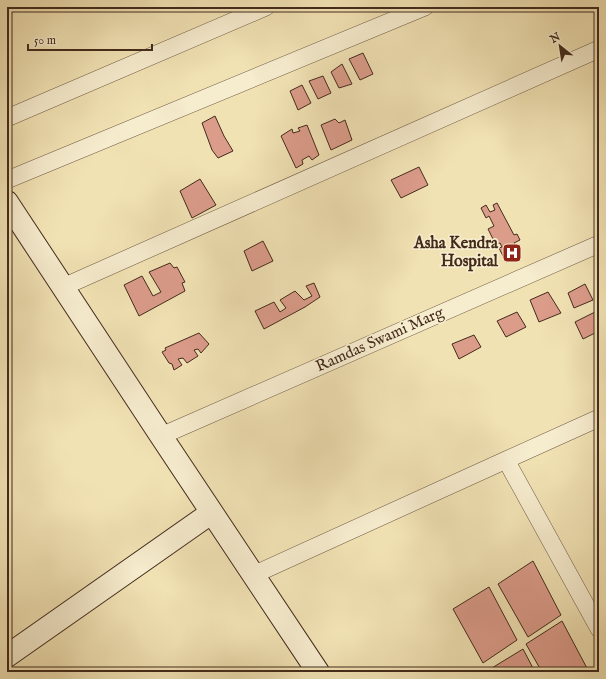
<svg xmlns="http://www.w3.org/2000/svg" width="606" height="679" viewBox="0 0 606 679" font-family="'IM FELL English',serif">
	<style>
		.building { fill: #db9c8a; stroke: #432b1c }
		.lines { fill: none; stroke-linecap: round; stroke-linejoin: round }
		.street-casing { stroke: #6e5942; stroke-width: 18 }
		.secondary-casing { stroke: #432b1c; stroke-width: 24 }
		.street { stroke: #f6ecce; stroke-width: 17 }
		.secondary { stroke: #f6ecce; stroke-width: 22 }
		.labels { text-anchor: middle; dominant-baseline: central; stroke-width: 3.5; stroke-linejoin: round; paint-order: stroke }
		.poi-label { font-size: 16px; font-weight: bold; fill: #432b1c; stroke: #f6ecce; text-anchor: end }
		.street-label { font-size: 16px; fill: #432b1c; stroke: #f6ecce }
	</style>
	<rect width="100%" height="100%" fill="#f1e2b4"/>
	<filter id="stains"><feTurbulence type="fractalNoise" baseFrequency=".005" numOctaves="4"/><feColorMatrix values="0 0 0 0 .2 0 0 0 0 .09 0 0 0 0 .02 0 0 0 .5 -.17"/></filter>
	<radialGradient id="worn" r=".72"><stop offset=".6" stop-color="#630" stop-opacity="0"/><stop offset="1" stop-color="#630" stop-opacity=".3"/></radialGradient>
	<path class="building" d="M363,53L373,74L360,80L349,59Z
		M342,64L352,84L339,88L331,72Z
		M323,76L331,93L318,99L309,81Z
		M302,85L311,103L298,110L290,91Z
		M215,116L224,136L233,151L218,158L212,150L202,123Z
		M335,119L339,123L345,120L352,140L331,150L321,125Z
		M307,125L319,155L312,160L309,156L302,160L303,164L296,168L281,136L292,129L293,133L300,131L298,128Z
		M419,167L428,185L401,198L391,180Z
		M200,179L216,205L192,218L180,191Z
		M497,203L514,235L517,234L520,240L514,243L520,254L506,262L499,248L502,247L500,243L496,245L488,229L494,226L489,216L486,218L481,208L486,205L490,212L495,210L493,205Z
		M263,241L273,261L252,271L244,251Z
		M170,263L174,268L177,267L185,282L182,283L185,291L139,316L124,285L142,276L153,296L161,292L149,272Z
		M314,283L320,297L305,307L264,329L255,311L274,302L280,312L286,308L280,300L295,291L304,300L312,296L306,286Z
		M585,284L593,300L574,308L568,293Z
		M548,292L561,313L539,322L530,300Z
		M599,310V331L583,339L575,322Z
		M517,312L526,327L506,337L497,321Z
		M199,333L209,344L201,353L198,349L194,350L198,356L187,363L183,358L178,359L182,365L174,370L172,364L169,363L162,352L166,350L165,348Z
		M474,335L481,347L459,359L452,344Z
		M533,561L561,615L528,637L498,584Z
		M489,587L517,640L483,663L453,609Z
		M562,621L589,672H542L526,644Z
		M523,649L535,672H487V671Z"/>
	<g class="lines">
		<defs>
			<path id="street" d="M7,118L266,7
				M7,180L425,7
				M63,287L599,49
				M161,436L599,244
				M506,460L599,418
				M253,575L506,460L599,629"/>
			<path id="secondary" d="M7,202L161,436L318,672
				M7,656L211,513"/>
		</defs>
		<use href="#street" class="street-casing"/>
		<use href="#secondary" class="secondary-casing"/>
		<use href="#street" class="street"/>
		<use href="#secondary" class="secondary"/>
	</g>
	<defs>
		<symbol id="hospital-square" viewBox="-11 -11 22 22"><rect x="-9" y="-9" width="18" height="18" rx="4" fill="#8f2418" stroke="#f6ecce"/><path d="M-5-5h3v3.5h4V-5h3V5h-3V1.5h-4V5h-3Z" fill="#fff"/></symbol>
	</defs>
	<g fill-rule="evenodd">
		<use href="#hospital-square" x="501" y="242" width="22" height="22"/>
	</g>
	<g class="labels">
		<g class="poi-label">
			<text x="498" y="244">Asha Kendra<tspan x="498" dy="18">Hospital</tspan></text>
		</g>
		<g class="street-label">
			<text transform="translate(380 340) rotate(-24)">Ramdas Swami Marg</text>
		</g>
	</g>
	<rect width="606" height="679" fill="none" stroke="#f1e2b4" stroke-width="24"/>
	<rect x="8" y="8" width="590" height="663" fill="none" stroke="#432b1c" stroke-width="2"/>
	<rect x="12" y="12" width="582" height="655" fill="none" stroke="#432b1c"/>
	<g transform="translate(560 46) rotate(330)" stroke="#f6ecce" stroke-width="3" paint-order="stroke">
	<path d="M0-3L7 15L0 10L-7 15Z" fill="#432b1c"/>
	<text y="-6" font-size="11" font-weight="bold" text-anchor="middle" fill="#432b1c">N</text>
	</g>
	<path d="M28 44v6h124v-6" fill="none" stroke="#432b1c" stroke-width="2"/>
	<text x="34" y="44" font-size="12" fill="#432b1c" stroke="#f6ecce" stroke-width="3" paint-order="stroke">50 m</text>
	<rect width="100%" height="100%" filter="url(#stains)"/>
	<rect width="100%" height="100%" fill="url(#worn)"/>
</svg>
